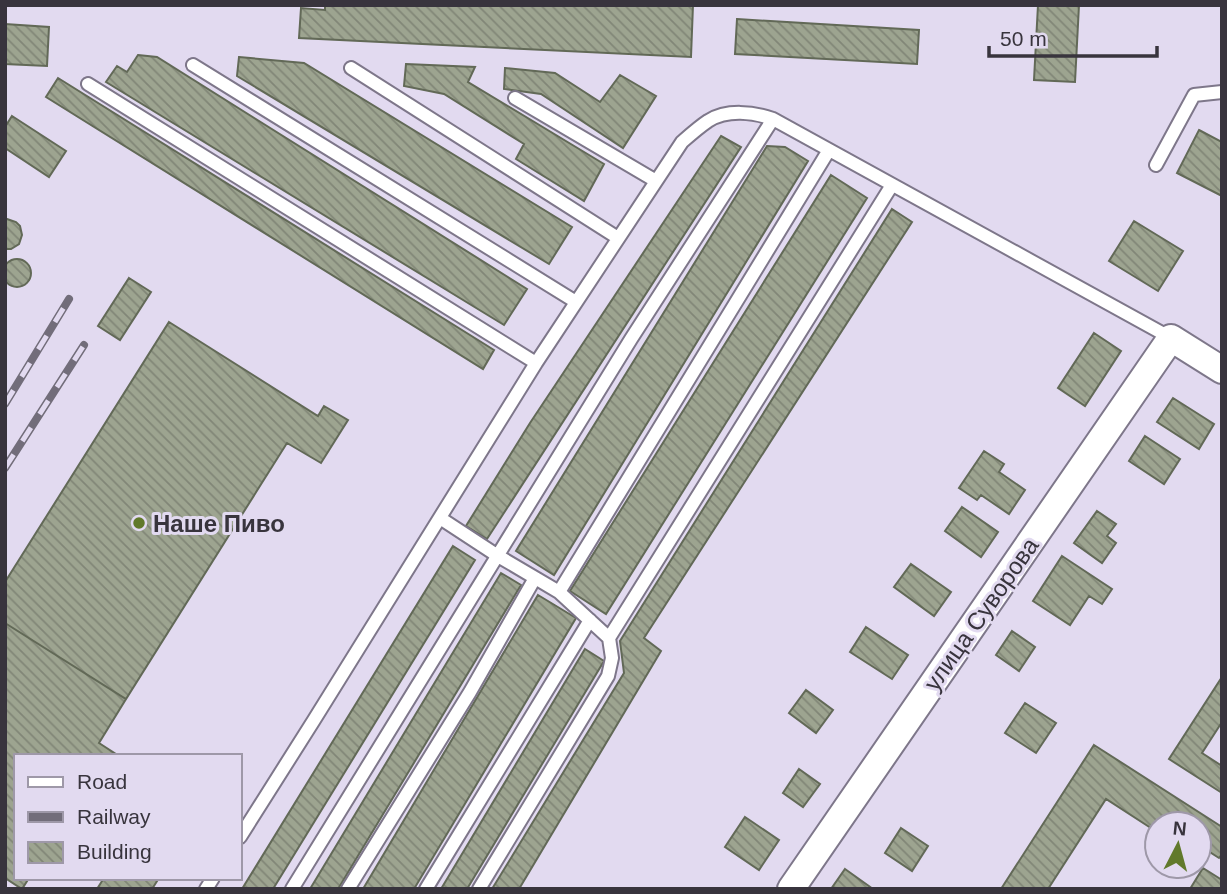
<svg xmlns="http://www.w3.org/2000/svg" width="1227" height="894" viewBox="0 0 1227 894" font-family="Helvetica,sans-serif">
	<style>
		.building { fill: url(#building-back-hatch); stroke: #626957; stroke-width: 2 }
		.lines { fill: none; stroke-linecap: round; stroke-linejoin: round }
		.service-casing { stroke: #7e778a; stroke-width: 16 }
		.minor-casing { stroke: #7e778a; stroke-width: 30 }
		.service { stroke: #fff; stroke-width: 12 }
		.minor { stroke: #fff; stroke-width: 26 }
		.rail-casing { stroke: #726d7a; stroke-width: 8 }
		.rail { stroke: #e2daf0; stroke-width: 5; stroke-dasharray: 16; stroke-linecap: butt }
		.poi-dot { fill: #61792b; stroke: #e2daf0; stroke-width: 2.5 }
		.labels { text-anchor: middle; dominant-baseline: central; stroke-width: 6; stroke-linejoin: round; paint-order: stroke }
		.poi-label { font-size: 24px; font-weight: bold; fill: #38343d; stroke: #e2daf0; text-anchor: start }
		.street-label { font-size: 24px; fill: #38343d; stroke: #e2daf0 }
	</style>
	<defs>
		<pattern id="building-back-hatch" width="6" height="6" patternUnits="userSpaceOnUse" patternTransform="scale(1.75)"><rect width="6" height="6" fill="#9da490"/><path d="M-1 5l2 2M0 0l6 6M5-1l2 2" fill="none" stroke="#818677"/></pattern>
	</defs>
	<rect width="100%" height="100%" fill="#e2daf0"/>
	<path class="building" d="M325,5H693L691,57L299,38L301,8L325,10Z
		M1038,5H1079L1075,82L1034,80Z
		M737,19L919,30L917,64L735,54Z
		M5,24L49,27L47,66L5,64Z
		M138,55L157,57L527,289L504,325L106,82L117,66L127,72Z
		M239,57L304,63L572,227L549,264L237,76Z
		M406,64L475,67L468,82L604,164L584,201L516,159L524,144L444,94L404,86Z
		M505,68L555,73L600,102L620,75L656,96L623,148L541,94L504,89Z
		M58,78L494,350L483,369L46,97Z
		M12,116L66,151L49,177L5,148V127Z
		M1199,130L1222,142V196L1177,173Z
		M721,136L741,147L487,539L466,526L530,423Z
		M767,146L785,147L808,161L554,575L516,551Z
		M831,175L867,198L606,614L570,591Z
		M892,209L912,222L644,638L661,651L519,889H492L624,673L620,641Z
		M7,219L16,222L20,226L22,235L19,244L11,249H6L5,220Z
		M1134,221L1183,251L1158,291L1109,261Z
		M3 273a14 14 0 1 1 28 0a14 14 0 1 1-28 0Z
		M129,278L151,292L120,340L98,326Z
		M169,322L318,416L324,406L348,420L321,463L287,443L126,699L5,623V582Z
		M1094,333L1121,351L1085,406L1058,388Z
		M1173,398L1214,424L1199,449L1157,422Z
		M1145,436L1180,459L1164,484L1129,461Z
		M984,451L1004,464L999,472L1025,490L1009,514L981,495L977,500L959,488Z
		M962,507L998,532L981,557L945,531Z
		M1097,511L1116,524L1107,536L1116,543L1102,563L1074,543Z
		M453,546L475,560L273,889H242Z
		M1062,556L1112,589L1102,604L1089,596L1070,625L1033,601Z
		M911,564L951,592L934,616L894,587Z
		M501,573L521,585L338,889H310Z
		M538,595L576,618L414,889H363Z
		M5,623L126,699L99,743L119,756H16V878H29L22,889L5,878Z
		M866,627L908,655L892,679L850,652Z
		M1012,631L1035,647L1019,671L996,655Z
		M585,649L604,661L467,889H441Z
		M1222,677V722L1202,753L1222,766V793L1169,759Z
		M806,690L833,710L816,733L789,713Z
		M1025,703L1056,723L1036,753L1005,733Z
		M1094,745L1222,827V854L1219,858L1208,851L1202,861L1199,859V824H1157V832L1106,799L1048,889H1001Z
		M799,769L820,784L803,807L783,793Z
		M745,817L779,840L759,870L725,847Z
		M901,828L928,846L912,871L885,853Z
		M1203,868L1222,880V889H1190Z
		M845,869L873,889H831Z
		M104,878H159L152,889H97Z"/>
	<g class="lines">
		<defs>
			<path id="service" d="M193,65L576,302
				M351,68L618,238
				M88,84L536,363
				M515,98L656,181
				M1156,165L1194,95L1222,92
				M440,518L498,556L559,592L829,150
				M609,638L892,185
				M240,837L314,720L536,363L682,142C690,135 699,127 708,121C727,109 753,112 773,119L1171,338
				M206,889L213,878
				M292,889L631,339L773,119
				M348,889L470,692L535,578
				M426,889L590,620
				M479,889L608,676L612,658L609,638L559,592"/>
			<path id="minor" d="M791,889L1171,338L1222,370"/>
		</defs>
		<use href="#service" class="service-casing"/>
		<use href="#minor" class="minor-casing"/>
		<use href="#service" class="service"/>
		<use href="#minor" class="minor"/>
		<defs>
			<path id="rail" d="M5,404L69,299
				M5,468L84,345"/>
		</defs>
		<use href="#rail" class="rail-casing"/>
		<use href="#rail" class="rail"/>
	</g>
	<circle class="poi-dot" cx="139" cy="523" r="7"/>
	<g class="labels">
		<g class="poi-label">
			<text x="153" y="523">Наше Пиво</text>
		</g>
		<g class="street-label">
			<text transform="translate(981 614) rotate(-55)">улица Суворова</text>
		</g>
	</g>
	<rect width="1227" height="894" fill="none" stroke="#38343d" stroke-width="14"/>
	<rect x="14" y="754" width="228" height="126" fill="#e2daf0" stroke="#9e98a8" stroke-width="2"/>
	<rect x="28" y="777" width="35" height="10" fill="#ffffff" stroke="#9e98a8" stroke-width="2"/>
	<text x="77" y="789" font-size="21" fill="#38343d">Road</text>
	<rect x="28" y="812" width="35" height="10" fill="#726d7a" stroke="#9e98a8" stroke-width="2"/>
	<text x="77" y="824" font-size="21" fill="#38343d">Railway</text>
	<rect x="28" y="842" width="35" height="21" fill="url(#building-back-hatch)" stroke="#9e98a8" stroke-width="2"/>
	<text x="77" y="859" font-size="21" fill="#38343d">Building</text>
	<g transform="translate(1178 845) rotate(6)"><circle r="33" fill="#e2daf0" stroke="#9e98a8" stroke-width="2"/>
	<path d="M0-5L12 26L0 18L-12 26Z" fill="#61792b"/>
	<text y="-10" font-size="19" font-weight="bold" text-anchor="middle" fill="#38343d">N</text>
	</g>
	<path d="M989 46v10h168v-10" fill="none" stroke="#38343d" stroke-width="3.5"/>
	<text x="1000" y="46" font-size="21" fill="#38343d" stroke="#e2daf0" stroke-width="5" paint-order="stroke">50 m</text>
</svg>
